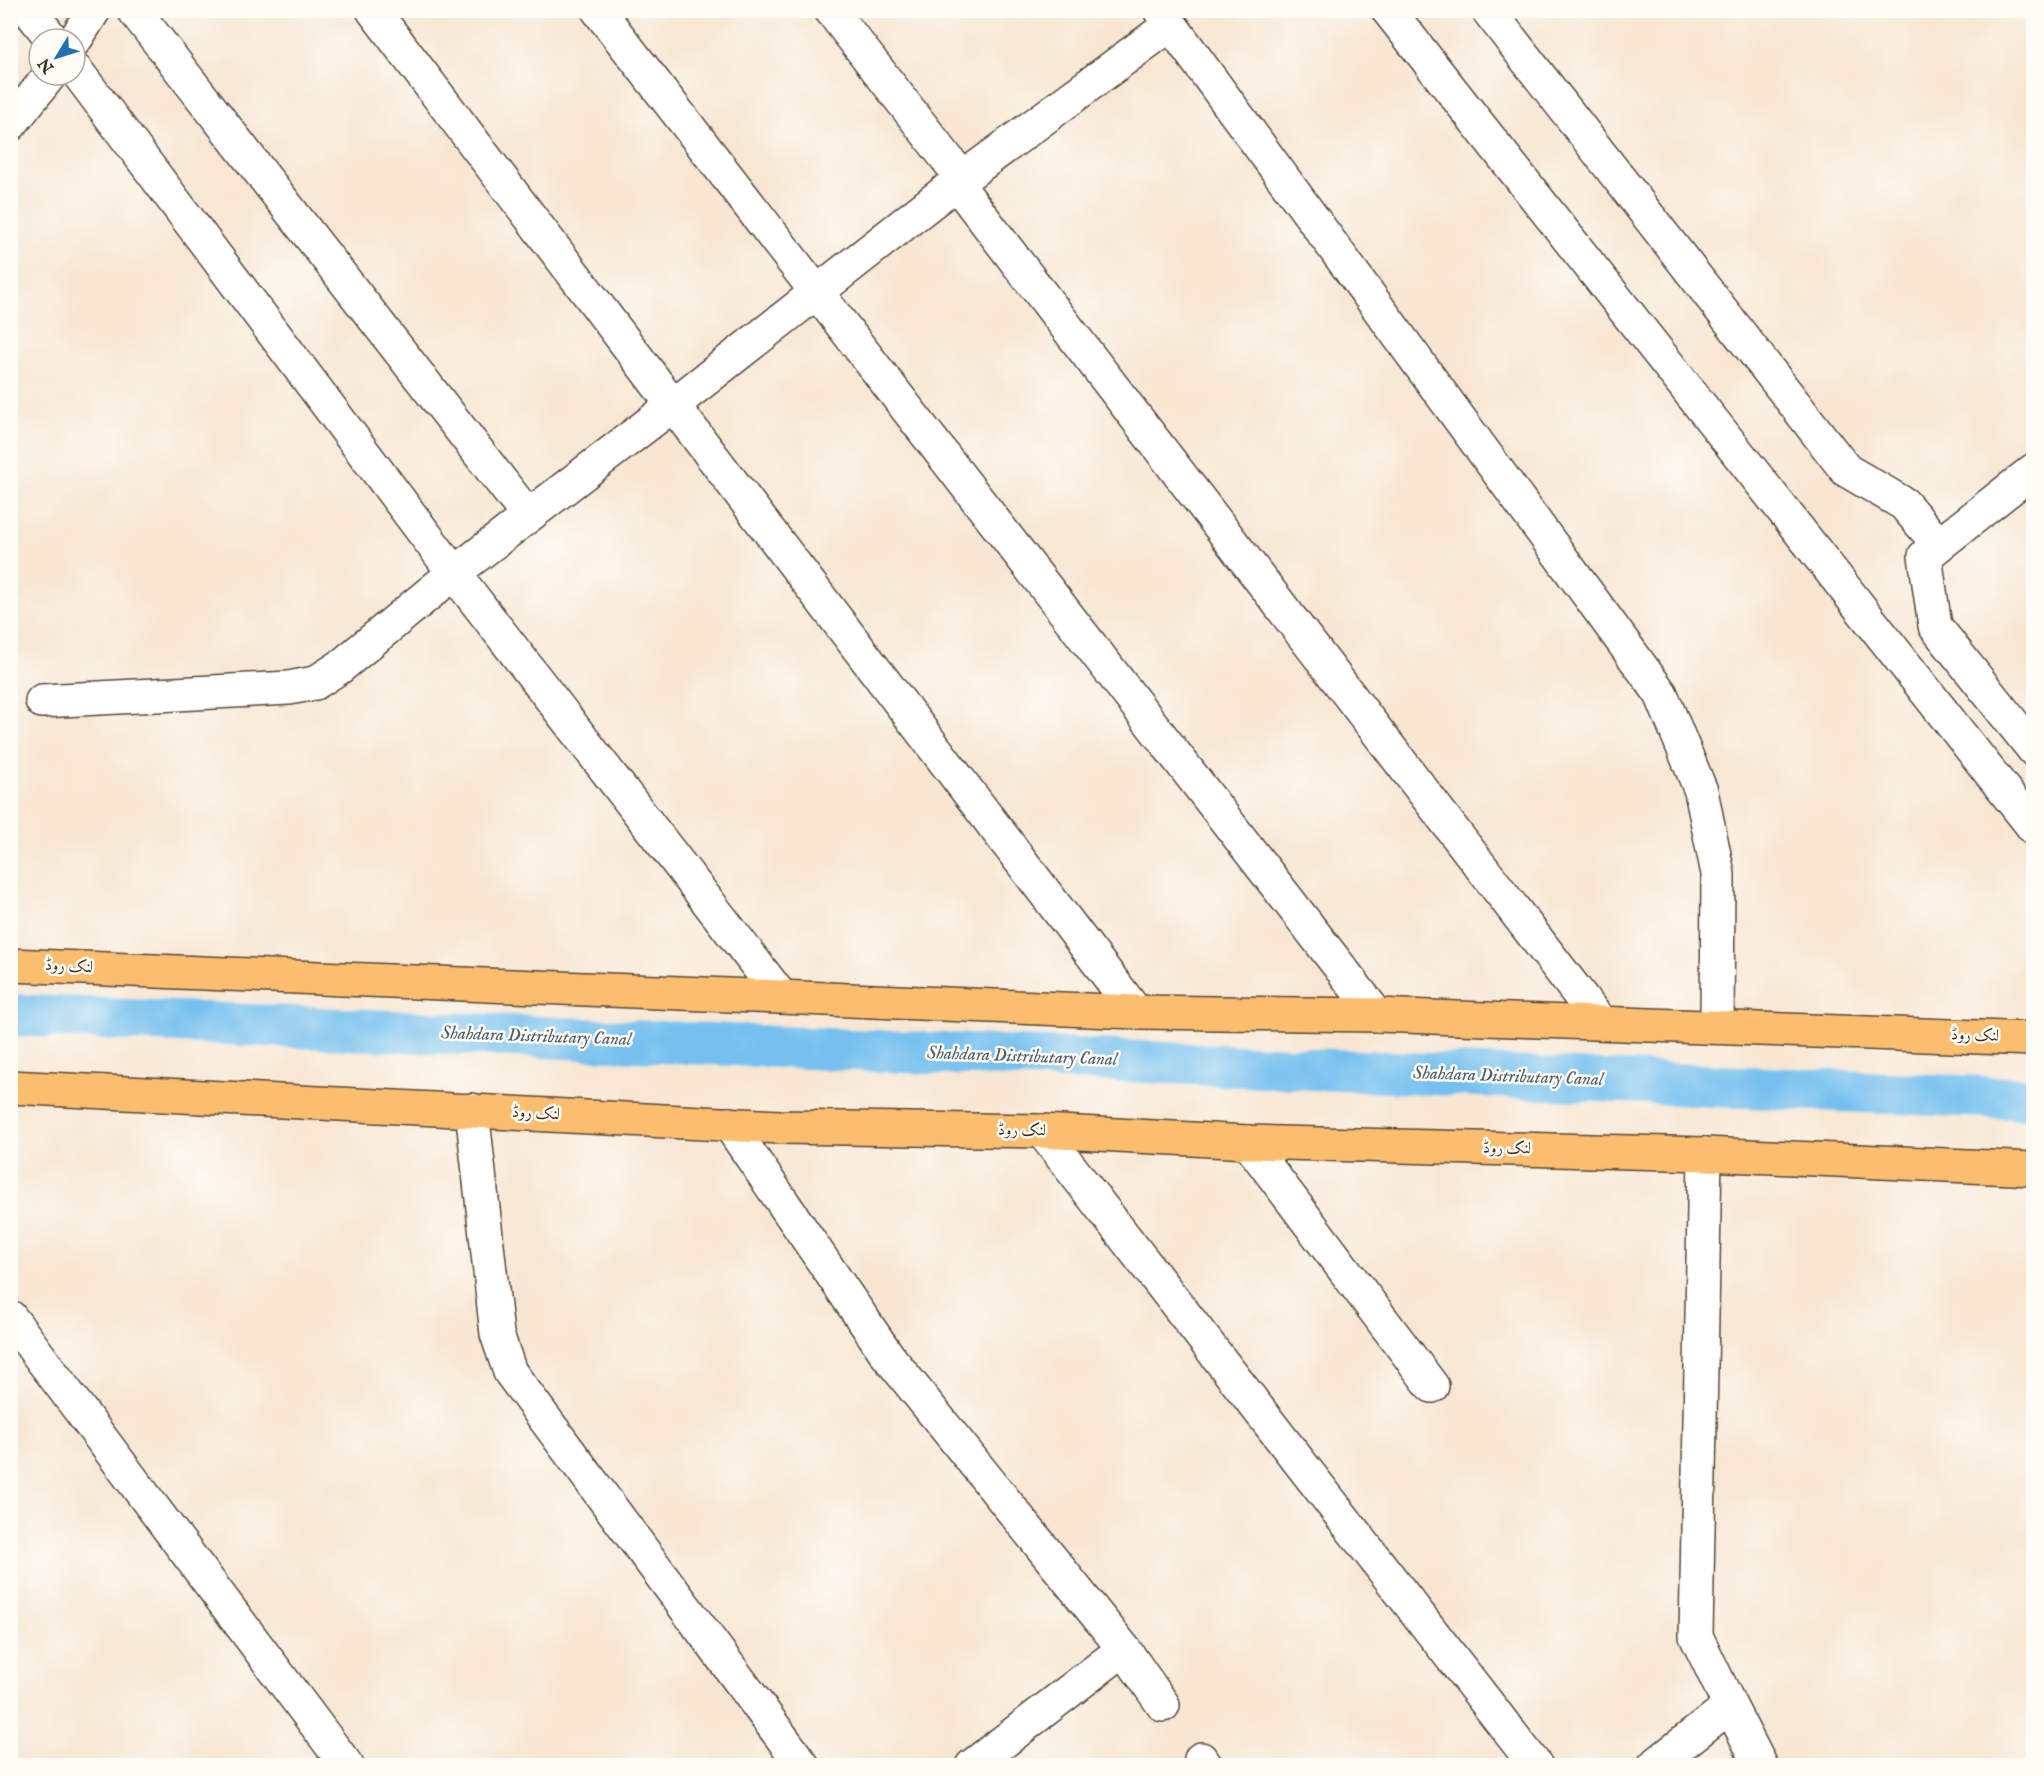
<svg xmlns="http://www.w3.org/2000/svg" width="2044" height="1776" viewBox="0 0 2044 1776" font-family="'IM FELL English',Amiri,serif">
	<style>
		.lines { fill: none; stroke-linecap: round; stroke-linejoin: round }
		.canal { stroke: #75c0ee; stroke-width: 42 }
		.minor-casing { stroke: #574639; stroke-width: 36 }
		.major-casing { stroke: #574639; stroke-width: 36 }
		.minor { stroke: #fff; stroke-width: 33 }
		.major { stroke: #fbbd6e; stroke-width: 33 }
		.labels { text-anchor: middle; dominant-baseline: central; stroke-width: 5; stroke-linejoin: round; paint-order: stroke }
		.street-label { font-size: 16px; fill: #3b2a1e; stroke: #fdfcf7 }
		.water-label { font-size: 18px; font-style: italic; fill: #4f5e67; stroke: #fdfcf7 }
	</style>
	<rect width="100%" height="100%" fill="#fdfcf7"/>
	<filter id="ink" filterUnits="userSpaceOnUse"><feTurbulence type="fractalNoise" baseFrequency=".0167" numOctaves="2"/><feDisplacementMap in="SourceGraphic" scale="12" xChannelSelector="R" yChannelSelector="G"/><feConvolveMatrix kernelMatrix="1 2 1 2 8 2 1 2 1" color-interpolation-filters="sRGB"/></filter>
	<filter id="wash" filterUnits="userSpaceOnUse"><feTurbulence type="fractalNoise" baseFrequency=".008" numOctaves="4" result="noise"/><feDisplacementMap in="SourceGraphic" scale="24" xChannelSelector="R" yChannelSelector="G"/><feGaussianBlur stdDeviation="1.35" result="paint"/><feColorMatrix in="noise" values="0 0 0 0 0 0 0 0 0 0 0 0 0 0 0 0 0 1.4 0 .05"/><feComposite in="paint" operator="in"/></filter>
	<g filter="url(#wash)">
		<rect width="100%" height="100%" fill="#f7e6d2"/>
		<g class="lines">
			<path class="canal" d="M10,1015L2034,1099"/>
		</g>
	</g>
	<g filter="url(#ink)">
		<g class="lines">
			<defs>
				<path id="minor" d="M29,10L52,39
					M134,10L528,516
					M598,10L1377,1015
					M831,10L962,178
					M1160,10L1661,694L1701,791L1718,874L1717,1027
					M1388,10L2034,828
					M1488,10L1846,470L1904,504L1939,545
					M75,40L94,10
					M75,69L454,573L780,995
					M10,125L50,75
					M956,183L1170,25
					M2034,470L1925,556L1935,626L2034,750
					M42,701L289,688L315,683L340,667L454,573L673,405L373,10
					M1136,1012L673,405L956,183L1601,1023
					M472,1110L497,1334L510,1372L803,1766
					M729,1124L888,1356L1124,1649L1163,1705
					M1042,1131L1536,1766
					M1248,1142L1432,1386
					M1705,1154L1696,1636L1730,1706L1761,1766
					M10,1317L347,1766
					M1201,1759L1206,1766
					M972,1766L1124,1649
					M1654,1766L1730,1706"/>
				<path id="major" d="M10,965L1136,1012L1377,1015L2034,1039
					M10,1087L780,1127L1042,1131L1248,1142L1705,1154L2034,1169"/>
			</defs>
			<use href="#minor" class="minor-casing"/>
			<use href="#major" class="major-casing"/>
			<use href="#minor" class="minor"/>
			<use href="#major" class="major"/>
		</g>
	</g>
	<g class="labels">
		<g class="street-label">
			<text transform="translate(69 967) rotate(3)">لنک روڈ</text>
			<text transform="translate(1975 1036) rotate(2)">لنک روڈ</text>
			<text transform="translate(536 1114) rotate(3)">لنک روڈ</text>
			<text transform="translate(1022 1131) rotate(1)">لنک روڈ</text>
			<text transform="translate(1507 1149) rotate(1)">لنک روڈ</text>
		</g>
		<g class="water-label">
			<text transform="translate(536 1037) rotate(2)">Shahdara Distributary Canal</text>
			<text transform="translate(1022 1057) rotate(2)">Shahdara Distributary Canal</text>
			<text transform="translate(1508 1077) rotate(2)">Shahdara Distributary Canal</text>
		</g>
	</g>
	<rect width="2044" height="1776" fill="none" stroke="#fdfcf7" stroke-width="36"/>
	<g transform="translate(57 57) rotate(232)"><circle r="28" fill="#fdfcf7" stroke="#afa8a0" stroke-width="1.5"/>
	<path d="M0-4.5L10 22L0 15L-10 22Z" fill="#1f6fb2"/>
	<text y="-9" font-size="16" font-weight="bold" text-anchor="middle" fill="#3b2a1e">N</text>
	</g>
</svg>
